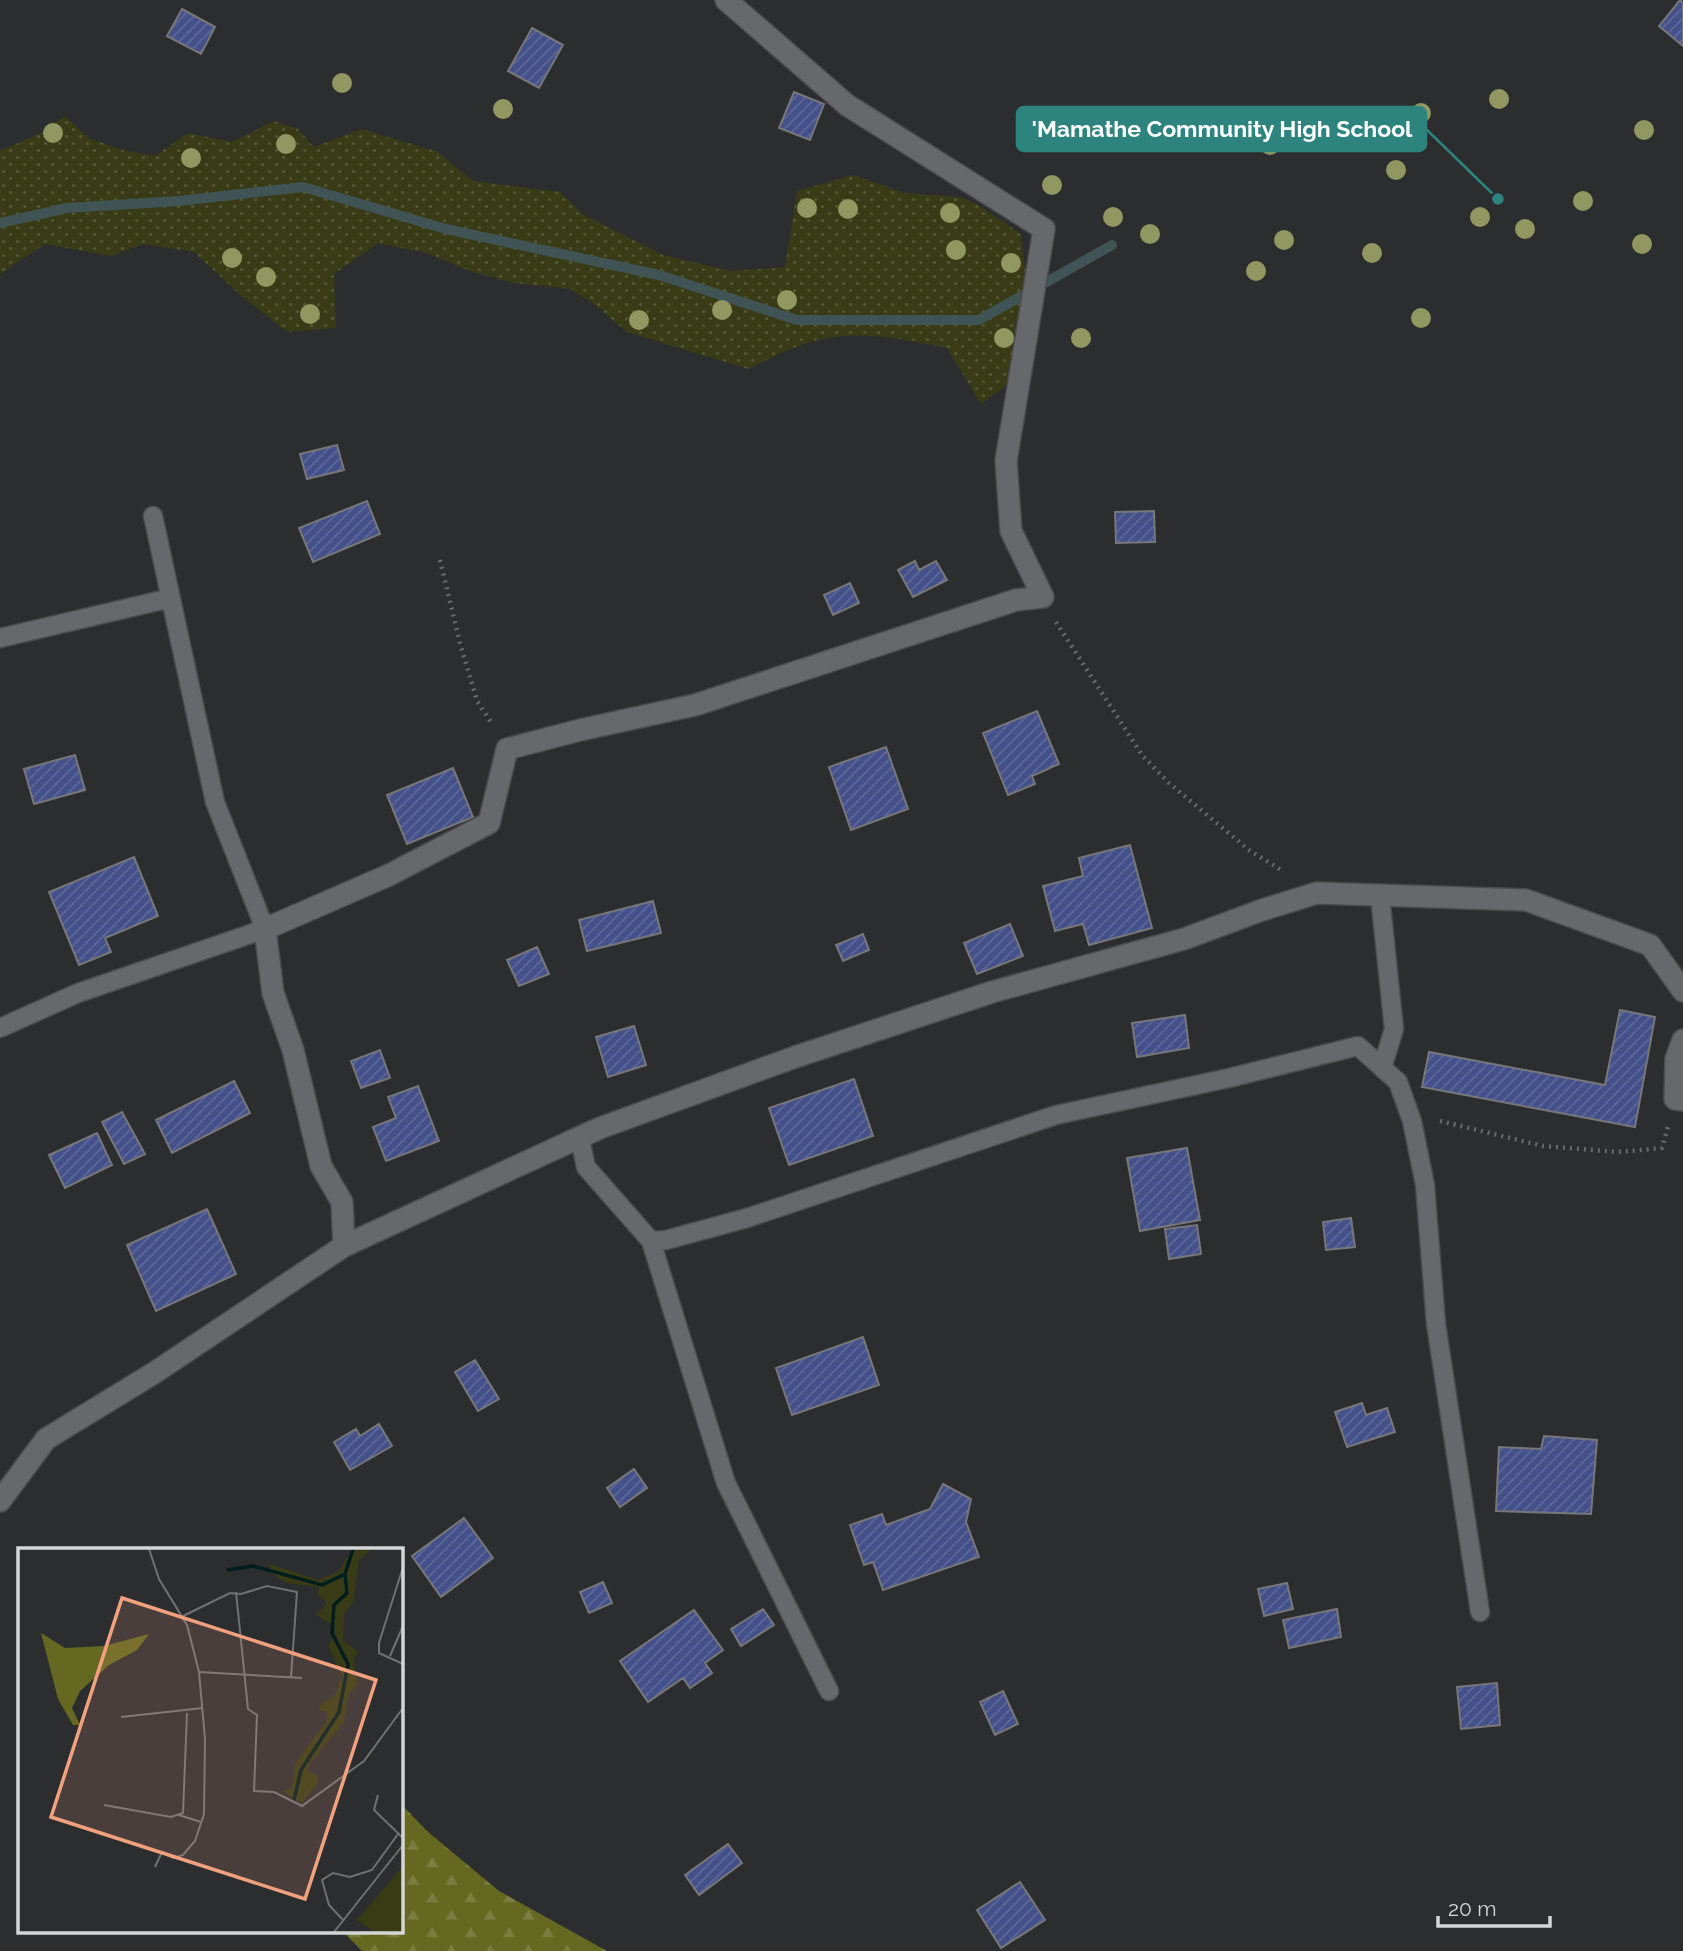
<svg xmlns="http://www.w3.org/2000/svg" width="1683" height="1951" viewBox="0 0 1683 1951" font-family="Raleway,sans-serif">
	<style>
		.grass { fill: url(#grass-dots) }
		.forest { fill: url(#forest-firs) }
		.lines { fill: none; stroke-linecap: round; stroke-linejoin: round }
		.stream { stroke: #405456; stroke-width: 10 }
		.building { fill: url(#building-hatch); stroke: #77777a; stroke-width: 2 }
		.lane-casing { stroke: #4a4b4d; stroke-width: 21 }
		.street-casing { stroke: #4a4b4d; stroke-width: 24 }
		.path { stroke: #68696b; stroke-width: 4.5; stroke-dasharray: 2 5; stroke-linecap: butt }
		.lane { stroke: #67686b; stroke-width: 18 }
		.street { stroke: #67686b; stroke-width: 21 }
		.tree { fill: #919760 }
		.inset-river { fill: none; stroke: #001d1e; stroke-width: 3.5 }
		.inset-road { fill: none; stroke: #707172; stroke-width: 2 }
		.view { fill: #f2a17e; fill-opacity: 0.15; stroke: #f2a17e; stroke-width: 3.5 }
		.inset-edge { fill: none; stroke: #d5d6d7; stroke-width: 3.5 }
		.leader { fill: none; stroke: #2d847e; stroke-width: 2.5 }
		.callout-dot { fill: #2d847e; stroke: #2c2d2f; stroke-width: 2.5 }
		.callout { fill: #2d847e; stroke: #2d847e; stroke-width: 2.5 }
		.callout-label { font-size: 23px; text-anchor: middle; font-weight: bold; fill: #fff }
	</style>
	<defs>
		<pattern id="grass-dots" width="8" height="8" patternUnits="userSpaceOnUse" patternTransform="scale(1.75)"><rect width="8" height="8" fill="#383b15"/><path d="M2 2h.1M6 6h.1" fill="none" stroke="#545736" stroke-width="1.8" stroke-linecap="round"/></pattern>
		<pattern id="forest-firs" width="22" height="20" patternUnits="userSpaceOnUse" patternTransform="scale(1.75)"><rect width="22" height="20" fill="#646820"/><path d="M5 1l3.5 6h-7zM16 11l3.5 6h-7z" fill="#797d40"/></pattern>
		<pattern id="building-hatch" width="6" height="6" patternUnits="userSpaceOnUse" patternTransform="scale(1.75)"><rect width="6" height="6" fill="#445089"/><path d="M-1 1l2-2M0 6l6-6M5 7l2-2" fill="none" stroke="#5e6899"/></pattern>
	</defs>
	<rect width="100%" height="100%" fill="#2c2d2f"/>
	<path class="grass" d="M65,116L89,138L122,150L155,156L188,133L232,142L274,121L298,129L314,147L362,129L438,152L473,181L560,192L584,215L663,255L730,271L785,267L797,191L853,175L904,193L961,197L980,206L1021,234L1031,320L1011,382L981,404L947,348C908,341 869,331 829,338C801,342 773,357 748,369L627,332L594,304L570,289L514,283L470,271L426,253L378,243L334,274L336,328L287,332L240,295L194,252L143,244L111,256L45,244L0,274V151L39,134Z"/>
	<path class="forest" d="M401,1804L427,1831L499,1891L607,1951H362L343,1932H401Z"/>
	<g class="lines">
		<path class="stream" d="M0,223L67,208L179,201L303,187L446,229L659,275L797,320H979L1112,245"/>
	</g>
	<path class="building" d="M1680,0L1683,3V46L1659,26Z
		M182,9L215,27L201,54L167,36Z
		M532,28L563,45L539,88L508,71Z
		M794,92L824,104L810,140L779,128Z
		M337,445L344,470L307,479L300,454Z
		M367,501L380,534L313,562L299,528Z
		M1154,511L1155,542L1116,543L1115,512Z
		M915,561L919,570L936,561L947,580L913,597L898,570Z
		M850,583L859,603L833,615L824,595Z
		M1037,711L1059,764L1032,776L1035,784L1008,795L983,733Z
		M886,747L908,809L851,830L829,767Z
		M75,755L85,790L34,804L24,769Z
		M453,768L473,817L407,844L387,795Z
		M1130,845L1152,928L1089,945L1083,924L1055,931L1043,886L1083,876L1079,858Z
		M134,857L158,916L105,938L111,952L79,965L49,892Z
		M653,901L661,933L587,951L579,920Z
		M1010,924L1023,956L977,974L964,943Z
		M863,934L869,950L843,961L836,945Z
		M537,947L549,974L519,986L507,960Z
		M1620,1010L1655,1017L1635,1127L1422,1087L1429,1052L1605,1085Z
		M1185,1015L1189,1048L1137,1057L1132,1023Z
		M634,1026L646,1065L608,1077L596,1037Z
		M380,1050L390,1078L361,1088L351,1061Z
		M854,1079L873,1136L789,1165L769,1108Z
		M234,1081L250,1113L172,1153L156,1120Z
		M418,1086L439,1141L386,1161L373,1127L396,1118L388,1097Z
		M122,1112L145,1154L124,1164L102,1122Z
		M97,1133L112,1165L65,1188L49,1155Z
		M1187,1148L1200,1220L1140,1231L1127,1158Z
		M207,1209L236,1274L156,1311L127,1245Z
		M1351,1218L1355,1247L1326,1250L1323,1222Z
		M1197,1225L1201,1254L1169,1259L1165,1229Z
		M863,1337L879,1385L792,1415L776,1368Z
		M475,1360L499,1399L478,1411L455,1372Z
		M1362,1403L1366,1415L1387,1408L1395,1432L1347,1447L1335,1412Z
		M379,1424L392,1446L350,1470L334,1442L356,1429L360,1436Z
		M1544,1436L1597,1440L1591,1514L1496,1511L1499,1447L1541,1449Z
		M634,1469L647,1488L620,1507L607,1488Z
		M943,1484L971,1499L966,1522L979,1557L883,1590L873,1562L864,1565L850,1525L882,1514L886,1525L930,1509Z
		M464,1518L493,1558L441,1597L412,1556Z
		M603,1582L612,1603L589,1613L580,1592Z
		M1287,1583L1293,1609L1264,1616L1258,1589Z
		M763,1609L774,1625L741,1646L731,1629Z
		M1337,1609L1341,1637L1289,1648L1283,1620Z
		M694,1610L723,1650L705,1663L712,1673L690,1688L683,1678L648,1702L620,1661Z
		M1497,1683L1500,1725L1461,1729L1457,1687Z
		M1003,1691L1018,1724L995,1735L980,1702Z
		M728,1844L742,1863L699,1895L685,1875Z
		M1020,1882L1045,1920L1001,1948L977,1910Z"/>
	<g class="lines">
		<defs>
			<path id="lane" d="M0,638L171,598
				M1380,896L1394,1029L1382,1068
				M0,1028L78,993L265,929L215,802L153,516
				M580,1139L586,1167L651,1241L726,1483L829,1691
				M651,1241L666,1240L747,1218L1056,1115L1229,1078L1358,1046L1398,1082L1412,1121L1425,1185L1436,1324L1480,1612"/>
			<path id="street" d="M1683,1040L1676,1059L1675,1099L1683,1100
				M344,1246L342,1202L321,1166L293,1050L273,993L265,929L389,875L489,823L507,749L580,730L695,705L1016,600L1043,597L1011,531L1006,461L1044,229L847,105L726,0
				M0,1501L46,1439L154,1373L344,1246L600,1128L795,1057L992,992L1184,939L1262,910L1317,893L1526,900L1650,945L1683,991"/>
		</defs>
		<use href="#lane" class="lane-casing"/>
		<use href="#street" class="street-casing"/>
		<path class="path" d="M440,560L460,643L477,701L492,724
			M1056,622L1142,755L1169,783L1249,850L1283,871
			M1440,1121L1543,1146L1618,1152L1662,1148L1668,1126"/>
		<use href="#lane" class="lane"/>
		<use href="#street" class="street"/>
	</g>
	<g class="tree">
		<circle cx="342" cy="83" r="10"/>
		<circle cx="1499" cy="99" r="10"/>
		<circle cx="503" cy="109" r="10"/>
		<circle cx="1421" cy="113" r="10"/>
		<circle cx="1644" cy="130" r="10"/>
		<circle cx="53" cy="133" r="10"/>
		<circle cx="286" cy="144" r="10"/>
		<circle cx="1270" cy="145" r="10"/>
		<circle cx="191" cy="158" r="10"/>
		<circle cx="1396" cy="170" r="10"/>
		<circle cx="1052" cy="185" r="10"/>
		<circle cx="1583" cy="201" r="10"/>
		<circle cx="807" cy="208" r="10"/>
		<circle cx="848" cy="209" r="10"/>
		<circle cx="950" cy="213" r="10"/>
		<circle cx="1113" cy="217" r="10"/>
		<circle cx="1480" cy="217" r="10"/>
		<circle cx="1525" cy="229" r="10"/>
		<circle cx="1150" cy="234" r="10"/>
		<circle cx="1284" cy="240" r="10"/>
		<circle cx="1642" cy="244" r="10"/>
		<circle cx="956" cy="250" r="10"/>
		<circle cx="1372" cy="253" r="10"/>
		<circle cx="232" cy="258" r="10"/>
		<circle cx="1011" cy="263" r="10"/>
		<circle cx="1256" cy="271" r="10"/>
		<circle cx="266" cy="277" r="10"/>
		<circle cx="787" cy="300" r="10"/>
		<circle cx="722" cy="310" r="10"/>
		<circle cx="310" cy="314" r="10"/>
		<circle cx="1421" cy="318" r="10"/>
		<circle cx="639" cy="320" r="10"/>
		<circle cx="1004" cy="338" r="10"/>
		<circle cx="1081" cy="338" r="10"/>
	</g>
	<g transform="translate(18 1548)">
		<rect width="385" height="385" fill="#2c2d2f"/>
		<path d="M334,1H353L341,13L335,55L326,65L325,93L341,104L335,110L340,136L331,146L326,174L292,216L290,223L300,228L299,236L284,255L264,243L273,241L278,214L310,171L308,164L301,162L303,156L317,147L324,128L310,98L317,87V78L298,67L309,55L300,48L301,39L269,35L252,24V16L300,32L321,23Z" fill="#383b15"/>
		<path d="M23,85L47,100L86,98L131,86L119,102L91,117L62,143L54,160L62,177H55L40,151Z" fill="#646820"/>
		<path d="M385,318V384H356L339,372Z" fill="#383b15"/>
		<path class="inset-river" d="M209,22L235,18L304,37L327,26M276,252L283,222L321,164L330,116L314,85L316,57L329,45L327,26L335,1"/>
		<path class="inset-road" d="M131,1L141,31L169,77L181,124L187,191L186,266L177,293L165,307L155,310L144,304L137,319M385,19L361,95V105L385,116M218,44L230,161L239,167L236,243L256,244L284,258L346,213L385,160M163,69L212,45L223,46L249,38L279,44L273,129M372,108L385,78M181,124L284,130M103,169L185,160M360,247L356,262L385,290M86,257L153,269L165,265L169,165M161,267L183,274M326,373L311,357L304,332L315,325L332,329L354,322L380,286M316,384L385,297"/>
		<path class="view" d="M104,50L358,132L287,351L33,269Z"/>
		<rect width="385" height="385" class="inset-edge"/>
	</g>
	<path class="leader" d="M1498 199L1426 129"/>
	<circle class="callout-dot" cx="1498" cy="199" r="7"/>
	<rect class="callout" x="1017" y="107" width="409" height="44" rx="7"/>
	<g class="callout-label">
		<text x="1222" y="137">'Mamathe Community High School</text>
	</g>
	<path d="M1438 1916v10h112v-10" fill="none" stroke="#d5d6d7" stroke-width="3.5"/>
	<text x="1448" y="1916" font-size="21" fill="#d5d6d7" stroke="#2c2d2f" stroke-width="5" paint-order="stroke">20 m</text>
</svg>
